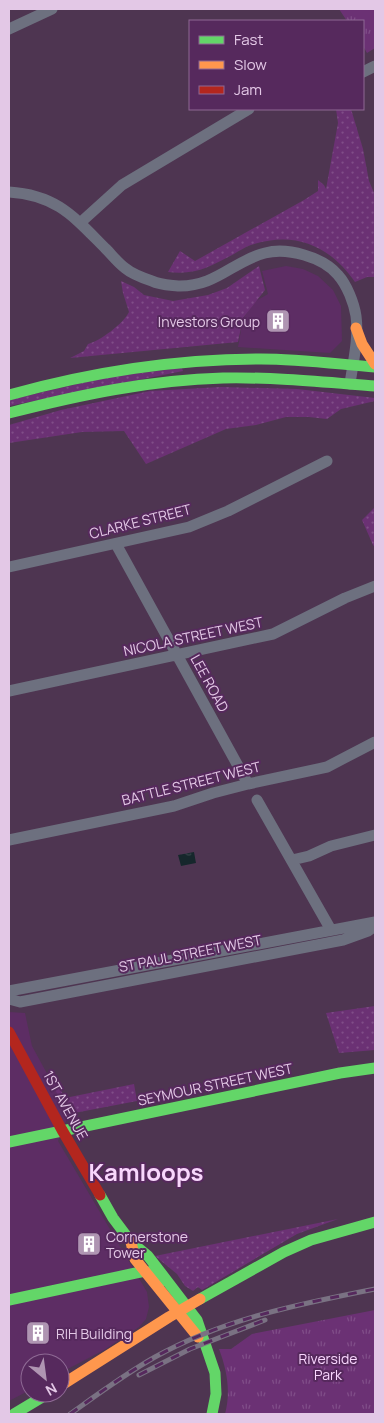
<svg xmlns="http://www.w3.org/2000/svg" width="384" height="1423" viewBox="0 0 384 1423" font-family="Manrope,sans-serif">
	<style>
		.built { fill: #5d2d64 }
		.grass { fill: url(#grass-dots) }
		.park { fill: url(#park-tufts) }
		.water { fill: url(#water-ripples) }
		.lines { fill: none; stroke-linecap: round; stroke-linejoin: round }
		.street { stroke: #6d707f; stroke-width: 11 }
		.fast { stroke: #63d668; stroke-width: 11 }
		.slow { stroke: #ff974d; stroke-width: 11 }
		.jam { stroke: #b3261e; stroke-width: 11 }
		.rail-casing { stroke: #7a7283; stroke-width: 5 }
		.rail { stroke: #56295d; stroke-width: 3; stroke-dasharray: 9; stroke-linecap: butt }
		.labels { text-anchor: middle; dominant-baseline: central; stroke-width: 4; stroke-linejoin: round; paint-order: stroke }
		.poi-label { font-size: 14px; fill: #e3c8e6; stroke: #56295d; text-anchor: start }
		.street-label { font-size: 14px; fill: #e3c8e6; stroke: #56295d }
		.park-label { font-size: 14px; fill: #f9d6fe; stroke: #56295d }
		.town-label { font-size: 24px; font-weight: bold; fill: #f8d7fc; stroke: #56295d }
	</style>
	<defs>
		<pattern id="grass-dots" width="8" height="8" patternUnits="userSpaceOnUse" patternTransform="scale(1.25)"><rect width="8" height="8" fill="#6b3174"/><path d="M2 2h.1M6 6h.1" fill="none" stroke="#804d88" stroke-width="1.8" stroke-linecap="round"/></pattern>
		<pattern id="park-tufts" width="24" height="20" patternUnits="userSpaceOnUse" patternTransform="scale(1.25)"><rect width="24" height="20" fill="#6b3174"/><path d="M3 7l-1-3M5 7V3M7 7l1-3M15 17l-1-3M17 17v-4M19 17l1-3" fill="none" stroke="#804d88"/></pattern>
		<pattern id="water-ripples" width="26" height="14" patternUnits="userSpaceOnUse" patternTransform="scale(1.25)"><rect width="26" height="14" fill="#16272c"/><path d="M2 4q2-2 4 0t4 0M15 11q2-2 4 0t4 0" fill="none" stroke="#38454b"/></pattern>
	</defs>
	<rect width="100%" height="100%" fill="#4e3551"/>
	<path class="built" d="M286,266L303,269L318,276L333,290L341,306L342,341L330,353L238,347L243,319L254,302L268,294L262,271Z
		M9,1012L25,1013L32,1046L69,1114L58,1141L147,1292L149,1307L146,1319L139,1327L104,1350L60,1373V1363H30V1390L9,1401Z"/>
	<path class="grass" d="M336,109H351L363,149L369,181L375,195V277H367L355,282C330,246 295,230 251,245C245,247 239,251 234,254C209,267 197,275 168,272L180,251L195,261L304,200L318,191V180L324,185L326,189L338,123Z
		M259,266L265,290L243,318L238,342L70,358L84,351L88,344C100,341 123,324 129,312L123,293L121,281L134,287L144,295L173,301L208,295L227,288Z
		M182,368L183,371L9,406V400L108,377Z
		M221,387L297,389L375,398V401L341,409L327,419L309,417H286L256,425L226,429L146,464L124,431L82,432L9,443V425L61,410L150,391Z
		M375,507V547L373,545L362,520Z
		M375,1006V1050L339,1053L326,1013Z
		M50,1081L57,1083L65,1098L134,1084L137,1101L69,1114Z
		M338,1219L297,1234L202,1290L198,1287L193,1291L185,1286L177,1274L155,1256Z"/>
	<path class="park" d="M339,9H375V48L367,53L363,46V21H347Z
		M375,1310V1414H225C231,1392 227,1370 219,1349H231L252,1334Z"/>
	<path class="water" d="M194,852L196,863L181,866L178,855Z"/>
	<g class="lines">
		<path class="street" d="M9,29L52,9
			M363,72L375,66
			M9,192C57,195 74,217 106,249C112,255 118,263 125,268C132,274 143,278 152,281C160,285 169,285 178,286C216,287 233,261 265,253C287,247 323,257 338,275C347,285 354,303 356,316C359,338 353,362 350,384
			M80,223L122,185L249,109
			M116,544L248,784
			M9,567L189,527L228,511L327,461
			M9,691L273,634L345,598L375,586
			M257,800L331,930
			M9,840L174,806L213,793L248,784L327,767L375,742
			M292,860L309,856L331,846L375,835
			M9,991L375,922
			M9,999L20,1002L343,940L368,931L375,926"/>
		<path class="fast" d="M9,395C92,372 175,359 261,359C299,359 337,364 375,367
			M9,413C79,395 150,380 223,378C274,377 324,382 375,386
			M9,1142L340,1073L375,1068
			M100,1195L113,1218L131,1242L148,1256L197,1320L215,1373L216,1394L212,1414
			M200,1299L284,1252L311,1240L375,1222
			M9,1300L145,1271L154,1274L162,1281
			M14,1414L49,1393"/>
		<path class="slow" d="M356,328L362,344L375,364
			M131,1242L135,1259L198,1337
			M60,1386L169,1317L200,1299"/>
		<path class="jam" d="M9,1032L62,1130L100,1195"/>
		<defs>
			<path id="rail" d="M139,1375L190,1349L265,1320
				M70,1414C98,1394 125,1374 155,1357C223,1319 299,1304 375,1289"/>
		</defs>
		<use href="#rail" class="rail-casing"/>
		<use href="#rail" class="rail"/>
	</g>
	<defs>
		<symbol id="building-square" viewBox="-11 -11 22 22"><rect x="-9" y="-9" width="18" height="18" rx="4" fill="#af95b2" stroke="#56295d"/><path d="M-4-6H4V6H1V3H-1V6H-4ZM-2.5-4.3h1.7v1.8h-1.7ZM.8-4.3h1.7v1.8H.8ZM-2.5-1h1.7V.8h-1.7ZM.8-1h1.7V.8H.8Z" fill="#fff"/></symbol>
	</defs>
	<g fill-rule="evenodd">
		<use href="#building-square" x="264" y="307" width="28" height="28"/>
		<use href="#building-square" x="75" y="1230" width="28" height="28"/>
		<use href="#building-square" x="24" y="1319" width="28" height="28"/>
	</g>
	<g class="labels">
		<g class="poi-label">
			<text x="260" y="321" text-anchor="end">Investors Group</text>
			<text x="106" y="1236">Cornerstone<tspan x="106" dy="16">Tower</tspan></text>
			<text x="56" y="1333">RIH Building</text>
		</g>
		<g class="street-label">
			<text transform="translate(140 521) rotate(-14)">CLARKE STREET</text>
			<text transform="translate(193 636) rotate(-12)">NICOLA STREET WEST</text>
			<text transform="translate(210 683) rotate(61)">LEE ROAD</text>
			<text transform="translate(191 783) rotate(-14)">BATTLE STREET WEST</text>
			<text transform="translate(190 953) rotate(-11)">ST PAUL STREET WEST</text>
			<text transform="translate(215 1084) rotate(-12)">SEYMOUR STREET WEST</text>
			<text transform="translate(66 1105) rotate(61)">1ST AVENUE</text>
		</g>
		<g class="park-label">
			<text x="328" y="1358">Riverside<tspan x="328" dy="16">Park</tspan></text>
		</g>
		<g class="town-label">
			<text x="146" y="1171">Kamloops</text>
		</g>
	</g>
	<rect width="384" height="1423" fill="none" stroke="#e3c8e6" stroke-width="20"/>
	<rect x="189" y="20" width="175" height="90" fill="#56295d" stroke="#8e6994"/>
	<rect x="199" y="36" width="25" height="8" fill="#63d668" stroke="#8e6994"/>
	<text x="234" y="45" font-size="15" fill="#e3c8e6">Fast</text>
	<rect x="199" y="61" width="25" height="8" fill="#ff974d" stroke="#8e6994"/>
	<text x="234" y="70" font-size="15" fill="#e3c8e6">Slow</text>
	<rect x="199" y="86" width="25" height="8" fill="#b3261e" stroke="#8e6994"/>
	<text x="234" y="95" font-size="15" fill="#e3c8e6">Jam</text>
	<g transform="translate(45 1378) rotate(151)"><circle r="24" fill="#56295d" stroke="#8e6994"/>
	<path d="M0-4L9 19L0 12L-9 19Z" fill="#af95b2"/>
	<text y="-8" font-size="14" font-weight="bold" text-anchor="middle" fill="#e3c8e6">N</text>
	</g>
</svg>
